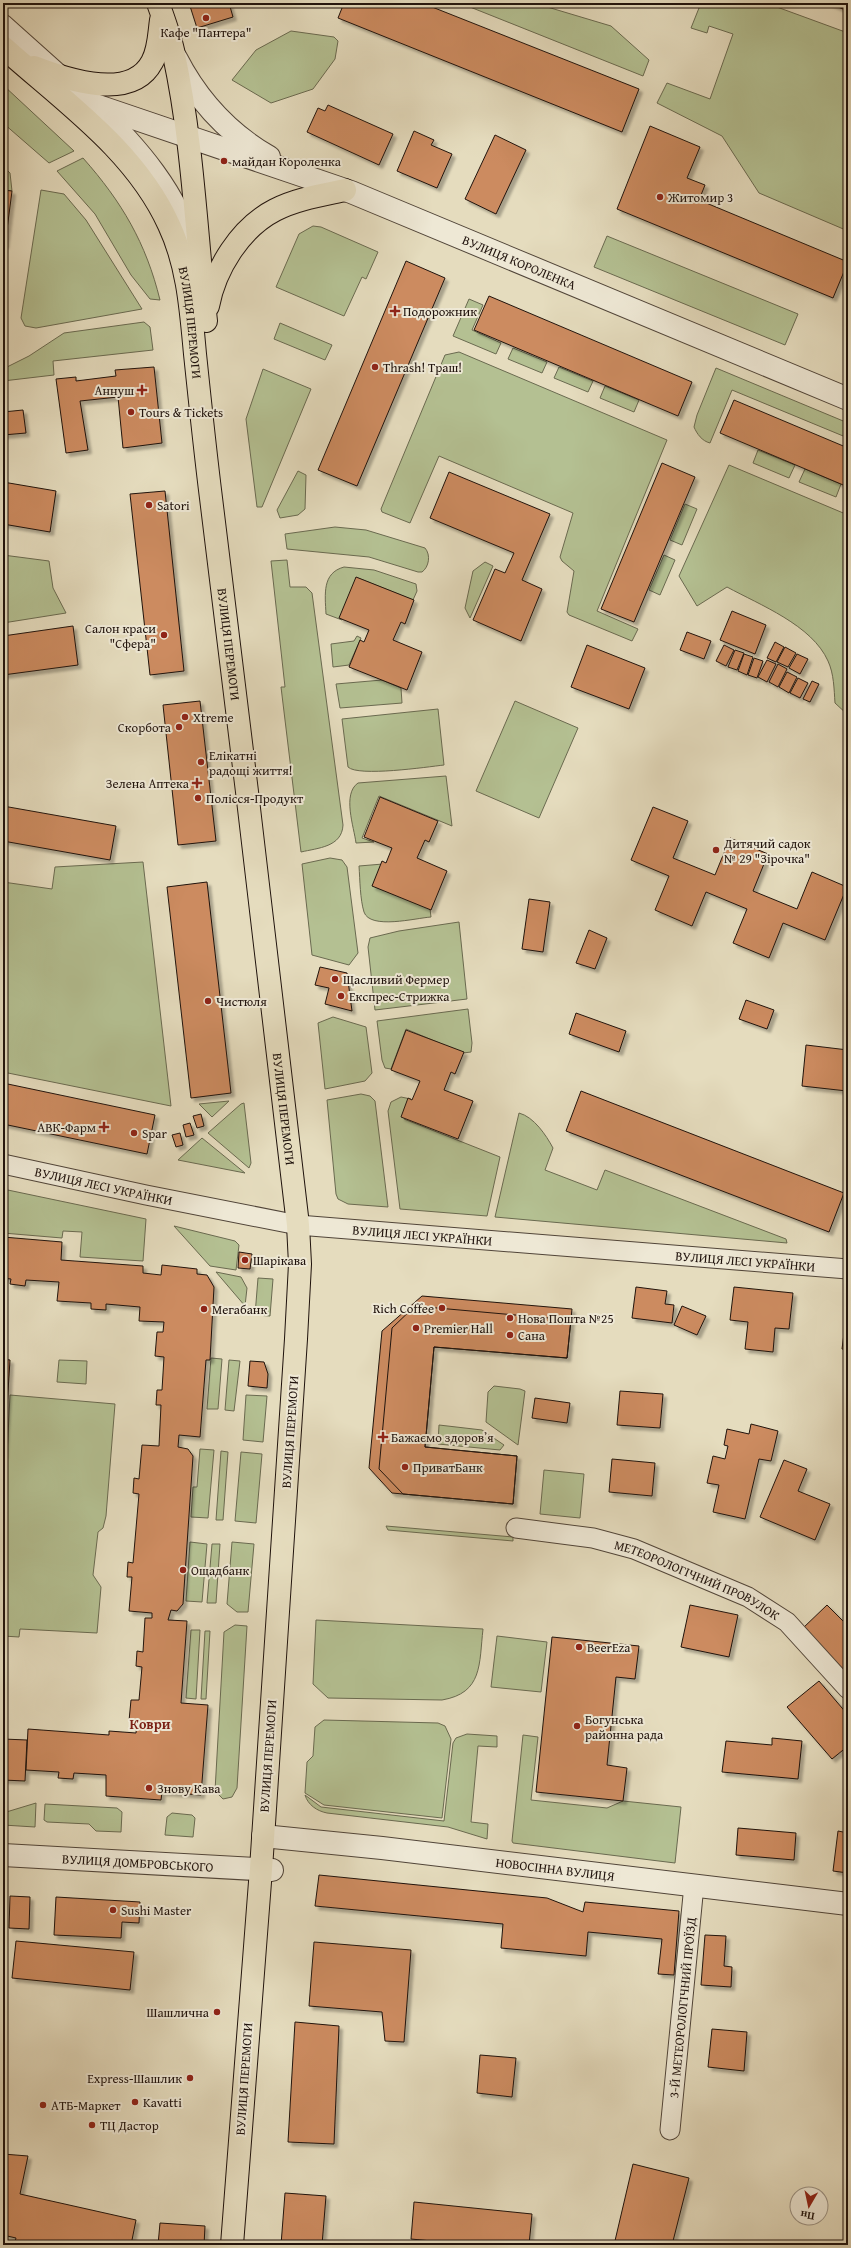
<svg xmlns="http://www.w3.org/2000/svg" width="851" height="2248" viewBox="0 0 851 2248" font-family="'Gentium Book Plus',serif">
	<style>
		.green { fill: #b4c092; stroke: #6a6a50 }
		.building { fill: #cc8b60; stroke: #20130d; filter: url(#shadow) }
		.lines { fill: none; stroke-linecap: round; stroke-linejoin: round }
		.minor-casing { stroke: #514539; stroke-width: 21 }
		.tertiary-casing { stroke: #514539; stroke-width: 24 }
		.primary-casing { stroke: #20130d; stroke-width: 24 }
		.minor { stroke: #eee8d5; stroke-width: 19 }
		.tertiary { stroke: #eee8d5; stroke-width: 22 }
		.primary { stroke: #e5dcbe; stroke-width: 22 }
		.poi-dot { fill: #8f2418; stroke: #eee8d5; stroke-width: 1.5 }
		.labels { text-anchor: middle; dominant-baseline: central; stroke-width: 4; stroke-linejoin: round; paint-order: stroke }
		.poi-label { font-size: 13px; fill: #20130d; stroke: #eee8d5; text-anchor: start }
		.street-label { font-size: 13px; fill: #20130d; stroke: #eee8d5 }
		.neighbourhood-label { font-size: 14px; font-weight: bold; fill: #7a1f14; stroke: #eee8d5 }
	</style>
	<defs>
		<filter id="shadow"><feDropShadow dx="3.5" dy="3.5" stdDeviation="1" flood-color="#0004"/></filter>
	</defs>
	<rect width="100%" height="100%" fill="#e5dcbe"/>
	<filter id="stains"><feTurbulence type="fractalNoise" baseFrequency=".005" numOctaves="4"/><feColorMatrix values="0 0 0 0 .2 0 0 0 0 .09 0 0 0 0 .02 0 0 0 .5 -.17"/></filter>
	<radialGradient id="worn" r=".72"><stop offset=".6" stop-color="#630" stop-opacity="0"/><stop offset="1" stop-color="#630" stop-opacity=".3"/></radialGradient>
	<path class="green" d="M460,3H534L611,26L649,60L643,76Z
		M701,3H766L848,33V231L759,193L722,136L657,103L667,83L710,99L733,34L709,26L707,33L691,28Z
		M291,31L334,37L338,41L335,59L313,89L271,103L232,80L256,50Z
		M3,85L74,151L49,163L3,123Z
		M83,158C122,202 146,243 160,300L150,299L131,275L95,214L57,171Z
		M3,166L10,173L12,191L3,190Z
		M41,190L64,194L86,220L142,309L36,328L25,326L21,318Z
		M313,226L321,227L378,252L366,279L362,277L344,316L276,287L299,234Z
		M607,236L798,314L785,345L594,267Z
		M469,299L483,305L472,330L501,343L496,354L453,336Z
		M144,322L150,327L153,350L53,361L54,375L3,381V369L29,356L64,333Z
		M280,323L332,345L325,360L274,339Z
		M513,348L547,362L542,373L508,359Z
		M459,352L667,440L597,611L638,629L632,641L569,615L567,612L574,571L562,561L560,557L573,513L439,456L410,523L382,512L381,509L445,355Z
		M559,367L593,381L588,392L554,378Z
		M716,368L848,423V438L732,390L710,443C702,441 697,434 694,427L697,415Z
		M263,369L311,389L262,507H257L246,419Z
		M605,386L639,400L634,412L600,398Z
		M758,450L795,465L789,478L753,463Z
		M729,465L848,515V715L835,703C834,689 834,674 828,661C812,625 760,605 727,587L697,606L679,576Z
		M805,469L841,484L836,497L799,482Z
		M298,471L306,475L305,509L298,515L280,518L277,510Z
		M685,504L697,509L682,545L670,540Z
		M335,527L366,530L425,548C431,555 429,567 422,572H418L369,557L287,549L285,534Z
		M3,555L49,561L53,588L66,613L3,623Z
		M664,555L675,560L660,595L649,590Z
		M287,560L290,587H306L312,593L343,825C342,847 318,848 301,852L281,687H285L271,561Z
		M485,562L493,566L470,618L465,608L473,571Z
		M344,567L374,570L416,584L417,591L413,600L358,578L342,620L326,614C325,594 322,573 344,567Z
		M357,636L361,638L349,665L333,667L331,644L354,641Z
		M382,680L401,688L402,703L340,708L336,684Z
		M515,701L578,728L539,818L476,791Z
		M438,709L444,765C427,767 358,777 348,767L342,719Z
		M446,776L452,826L379,796L362,838L374,842L356,843C354,827 342,794 358,783Z
		M330,858L342,860L347,867L358,953L349,965L312,955L302,864Z
		M143,862L171,1106L3,1072V882L52,889L55,867Z
		M383,864L430,909L431,917C416,918 370,930 364,912C360,899 360,880 359,866Z
		M459,922L467,999L375,1010L368,947L370,938L399,931Z
		M468,1009L472,1043L471,1052L463,1053L406,1029L391,1069L385,1068L382,1060L377,1021Z
		M333,1017L366,1027L372,1073L365,1081L325,1089L318,1023Z
		M361,1094L370,1096L375,1101L388,1207L348,1204L338,1199L336,1194L327,1100Z
		M401,1097L411,1099L404,1119L500,1157L487,1216L400,1209L388,1111L391,1102Z
		M229,1101L212,1117L199,1104Z
		M244,1103L251,1163L249,1168L208,1133L241,1104Z
		M519,1113C534,1117 546,1135 553,1148L545,1170L597,1190L605,1170L786,1239L787,1243L495,1217Z
		M202,1138L245,1173L178,1160Z
		M3,1189L146,1219L143,1261L80,1257L82,1232L63,1231L62,1238L3,1233Z
		M174,1226L235,1241L239,1245L236,1270L210,1266Z
		M216,1272L241,1277L247,1288L245,1306Z
		M258,1278L273,1279L270,1316L255,1315Z
		M211,1358L222,1359L218,1409H207Z
		M59,1360L87,1361L86,1384L57,1382Z
		M229,1360L240,1361L234,1411L225,1410Z
		M494,1386L520,1389L525,1391L518,1445L486,1422L488,1392Z
		M10,1395L115,1404L106,1516L103,1528L98,1532L93,1575L101,1587L97,1633L20,1629L19,1637L3,1636V1456H7Z
		M246,1395L267,1396L263,1442L243,1440Z
		M439,1425L482,1430L504,1445L500,1450L438,1444Z
		M200,1449L214,1450L208,1518L191,1517L193,1487H197Z
		M221,1451L228,1452L223,1520H216Z
		M241,1452L262,1454L256,1523L235,1521Z
		M544,1470L584,1474L580,1518L540,1514Z
		M386,1526L513,1537V1541L388,1530Z
		M190,1542L207,1544L202,1602L186,1601Z
		M232,1542L254,1544L248,1612H237L227,1604Z
		M212,1544H220L216,1603H207Z
		M316,1620L483,1629C479,1664 483,1693 442,1700L328,1698L313,1684Z
		M235,1625L247,1626L237,1788L232,1797L223,1799L215,1791L224,1632Z
		M191,1630H200L196,1699L186,1698Z
		M205,1631H210L206,1699H201Z
		M497,1636L547,1642L541,1692L491,1687Z
		M324,1720L438,1723L445,1726L451,1739L442,1818L324,1805L305,1793L307,1762L313,1756L315,1727Z
		M467,1734L497,1736V1747L478,1746L471,1822L488,1824L487,1839L448,1827L327,1813C317,1811 308,1805 305,1795L321,1807L444,1821L453,1743L456,1738Z
		M523,1735L538,1737L531,1800L607,1808L623,1801L681,1807L675,1863L513,1843L512,1841Z
		M36,1803L35,1827L3,1825V1813Z
		M45,1804L117,1808L122,1812L121,1832L96,1831L89,1824L47,1822L44,1820Z
		M172,1813L192,1815L195,1818L193,1837L165,1835L167,1817Z"/>
	<path class="building" d="M189,3H229L233,17L197,28Z
		M344,3H422L639,89L622,132L338,18Z
		M828,3H848V11Z
		M328,105L393,134L379,165L307,132L318,108L325,111Z
		M650,126L700,147L687,178L705,185L699,200L848,262L833,298L617,209Z
		M414,131L434,140L431,145L452,154L437,188L397,171Z
		M495,135L526,150L496,214L465,199Z
		M3,190L12,191L5,245H3Z
		M406,261L445,278L357,486L318,470Z
		M489,296L692,382L678,416L474,330Z
		M154,367L162,443L123,448L118,397L80,401L88,450L66,453L56,379L76,377V381L116,376L115,370Z
		M734,400L848,448V487L720,433Z
		M23,410L26,433L3,435V412Z
		M662,463L695,477L634,622L601,609Z
		M449,472L550,514L522,580L542,589L521,641L473,620L495,569L505,573L514,553L430,518Z
		M3,482L56,491L50,532L3,524Z
		M165,491L184,671L150,675L130,494Z
		M356,577L414,600L405,624L401,622L393,640L422,652L407,690L349,667L360,640L364,642L369,630L339,618Z
		M732,611L766,625L755,654L720,640Z
		M73,626L78,665L3,675V636Z
		M687,632L711,641L704,659L680,650Z
		M775,642L784,647L776,662L767,658Z
		M587,645L645,668L629,709L571,687Z
		M724,645L734,650L726,666L716,661Z
		M785,647L796,653L788,667L777,662Z
		M735,650L744,653L737,670L728,667Z
		M744,654L753,657L747,675L738,671Z
		M797,654L808,659L800,674L789,668Z
		M754,658L763,661L757,678L748,675Z
		M767,660L776,664L767,682L758,677Z
		M778,664L787,669L778,687L769,682Z
		M787,672L797,677L789,693L779,687Z
		M798,678L808,683L800,698L790,693Z
		M812,681L819,684L810,702L803,699Z
		M200,701L216,841L178,845L163,705Z
		M380,797L438,821L429,842L425,840L417,858L447,871L431,910L372,886L382,861L386,863L392,848L364,837Z
		M3,806L116,826L110,860L3,841Z
		M653,807L688,821L673,858L715,875L730,838L768,854L753,891L797,909L812,872L847,887L825,940L783,923L769,958L733,943L747,909L706,892L692,926L655,910L669,876L631,860Z
		M207,882L231,1093L191,1098L167,887Z
		M529,899L550,902L543,952L522,949Z
		M589,930L607,938L595,969L576,963Z
		M320,967L347,973L352,1011L325,1004L329,988L315,985Z
		M746,1000L774,1010L767,1029L739,1019Z
		M576,1013L626,1031L619,1052L569,1034Z
		M406,1030L464,1052L455,1074L451,1072L444,1090L473,1101L458,1139L401,1117L408,1098L412,1100L420,1081L391,1070Z
		M806,1045L848,1050L847,1091L802,1086Z
		M3,1083L155,1115L147,1154L3,1124Z
		M581,1091L844,1193L829,1232L566,1131Z
		M201,1114L204,1126L197,1128L193,1116Z
		M190,1123L194,1135L186,1137L183,1125Z
		M180,1133L183,1145L176,1147L172,1135Z
		M3,1237L62,1242L61,1260L143,1266V1273L161,1275L162,1265L197,1269V1274L207,1275L214,1287L210,1360H206L200,1437L179,1435L178,1447L188,1449L193,1456L183,1604L177,1611L171,1610L168,1620L187,1621L181,1703L208,1705L201,1795L162,1792L161,1800L106,1796V1775L74,1773L73,1779L58,1778L59,1772L26,1770L28,1729L109,1735V1731L136,1733L137,1722L129,1721L131,1700H139L142,1667L136,1666L137,1651L143,1652L145,1618H152V1613L129,1611L132,1577H127L128,1562L133,1563L139,1494L133,1493L134,1478L139,1479L142,1445L159,1446L161,1405H156L157,1390H162L164,1357L155,1356L157,1332H163L164,1322L139,1321L140,1307L106,1304V1310L91,1309V1303L57,1301L59,1282L26,1280L25,1286L10,1284L11,1279L3,1278Z
		M239,1252L252,1254L250,1269L238,1268Z
		M636,1287L667,1291L665,1304L674,1305L672,1323L632,1318Z
		M734,1287L793,1293L789,1329L775,1328L773,1352L745,1349L748,1322L730,1320Z
		M422,1296L572,1309L567,1358L434,1347L425,1447L517,1456L513,1504L392,1493L369,1468L382,1331Z
		M848,1302V1350L842,1349Z
		M415,1306L571,1320L567,1358L434,1347L425,1447L517,1456L513,1504L403,1494L379,1469L392,1328Z
		M682,1306L706,1316L697,1335L674,1325Z
		M3,1359L10,1360L4,1455H3Z
		M250,1361L264,1362L268,1374L267,1388L248,1386Z
		M620,1391L663,1394L660,1428L617,1425Z
		M535,1398L570,1403L567,1423L532,1418Z
		M751,1424L778,1431L771,1461L759,1459L745,1519L713,1512L719,1485L707,1483L713,1456L725,1459L728,1446L724,1445L727,1429L749,1434Z
		M612,1459L655,1463L652,1496L609,1492Z
		M784,1460L807,1469L798,1491L830,1504L815,1540L760,1517Z
		M690,1605L738,1615L729,1657L681,1647Z
		M827,1605L848,1626V1676L802,1629Z
		M552,1637L639,1646L635,1679L616,1677L607,1765L627,1768L623,1801L536,1792Z
		M819,1681L848,1715V1746L832,1759L787,1707Z
		M772,1738L802,1741L798,1779L722,1772L726,1741L772,1745Z
		M3,1739L27,1740L25,1781L3,1780Z
		M738,1828L796,1833L794,1860L736,1855Z
		M838,1831L848,1833V1873L833,1871Z
		M319,1875L547,1898L583,1912L585,1902L679,1911L674,1975L658,1974L662,1939L588,1932L586,1956L501,1948L503,1924L315,1906Z
		M10,1896L30,1897L29,1929L9,1928Z
		M56,1897L140,1902L139,1923L122,1922L121,1938L54,1935Z
		M705,1935L726,1936L724,1966L732,1967L731,1987L701,1985Z
		M16,1941L134,1952L130,1990L12,1978Z
		M314,1942L411,1950L404,2042L385,2041L382,2012L309,2006Z
		M295,2022L339,2026L334,2144L288,2142Z
		M712,2029L747,2032L744,2071L708,2067Z
		M480,2055L516,2058L512,2097L477,2093Z
		M3,2154L28,2156L20,2194L136,2220L131,2245H14L16,2238L3,2235Z
		M633,2164L689,2178L672,2245H614Z
		M285,2193L326,2196L322,2245H281Z
		M414,2202L532,2214L529,2245H474L411,2239Z
		M160,2223L205,2226L204,2245H158Z"/>
	<g class="lines">
		<defs>
			<g id="minor">
				<path d="M3,24L60,75"/>
				<path d="M95,105C138,146 179,193 195,252"/>
				<path id="s1" d="M3,1164L146,1195L298,1225L848,1269"/>
				<path id="s2" d="M516,1528L593,1538L634,1549L748,1597L787,1622L848,1689"/>
				<path id="s3" d="M670,2130L694,1885"/>
			</g>
			<g id="tertiary">
				<path d="M176,58C197,99 229,134 269,157"/>
				<path id="s4" d="M52,83L95,105L351,192L848,399"/>
				<path id="s5" d="M263,1836L382,1848L848,1904"/>
				<path id="s6" d="M3,1855L272,1870"/>
			</g>
			<g id="primary">
				<path d="M158,3C164,20 171,38 174,55C193,143 196,233 206,321"/>
				<path id="s7" d="M3,47C63,101 135,150 169,225C188,265 191,311 195,354C200,402 205,450 211,498C242,740 269,983 298,1225L300,1264L296,1339L261,1869L232,2245"/>
				<path d="M34,67C65,79 131,102 152,62C159,50 159,34 161,20"/>
				<path d="M208,306C215,269 240,228 275,210C296,199 322,195 345,190"/>
			</g>
		</defs>
		<use href="#minor" class="minor-casing"/>
		<use href="#tertiary" class="tertiary-casing"/>
		<use href="#primary" class="primary-casing"/>
		<use href="#minor" class="minor"/>
		<use href="#tertiary" class="tertiary"/>
		<use href="#primary" class="primary"/>
	</g>
	<g class="poi-dot">
		<circle cx="206" cy="18" r="4"/>
		<circle cx="224" cy="161" r="4"/>
		<circle cx="660" cy="197" r="4"/>
		<path d="M393 305h4v4h4v4h-4v4h-4v-4h-4v-4h4z"/>
		<circle cx="375" cy="367" r="4"/>
		<path d="M140 384h4v4h4v4h-4v4h-4v-4h-4v-4h4z"/>
		<circle cx="131" cy="412" r="4"/>
		<circle cx="149" cy="505" r="4"/>
		<circle cx="164" cy="635" r="4"/>
		<circle cx="185" cy="717" r="4"/>
		<circle cx="179" cy="727" r="4"/>
		<circle cx="201" cy="762" r="4"/>
		<path d="M195 777h4v4h4v4h-4v4h-4v-4h-4v-4h4z"/>
		<circle cx="198" cy="798" r="4"/>
		<circle cx="716" cy="850" r="4"/>
		<circle cx="335" cy="979" r="4"/>
		<circle cx="341" cy="996" r="4"/>
		<circle cx="208" cy="1001" r="4"/>
		<path d="M102 1121h4v4h4v4h-4v4h-4v-4h-4v-4h4z"/>
		<circle cx="134" cy="1133" r="4"/>
		<circle cx="245" cy="1260" r="4"/>
		<circle cx="442" cy="1308" r="4"/>
		<circle cx="204" cy="1309" r="4"/>
		<circle cx="510" cy="1318" r="4"/>
		<circle cx="416" cy="1328" r="4"/>
		<circle cx="510" cy="1335" r="4"/>
		<path d="M381 1431h4v4h4v4h-4v4h-4v-4h-4v-4h4z"/>
		<circle cx="405" cy="1467" r="4"/>
		<circle cx="183" cy="1570" r="4"/>
		<circle cx="579" cy="1647" r="4"/>
		<circle cx="577" cy="1726" r="4"/>
		<circle cx="149" cy="1788" r="4"/>
		<circle cx="113" cy="1910" r="4"/>
		<circle cx="217" cy="2012" r="4"/>
		<circle cx="190" cy="2078" r="4"/>
		<circle cx="135" cy="2102" r="4"/>
		<circle cx="43" cy="2105" r="4"/>
		<circle cx="92" cy="2125" r="4"/>
	</g>
	<g class="labels">
		<g class="poi-label">
			<text x="206" y="32" text-anchor="middle">Кафе "Пантера"</text>
			<text x="232" y="161">майдан Короленка</text>
			<text x="668" y="197">Житомир 3</text>
			<text x="403" y="311">Подорожник</text>
			<text x="383" y="367">Thrash! Траш!</text>
			<text x="134" y="390" text-anchor="end">Аннуш</text>
			<text x="139" y="412">Tours &amp; Tickets</text>
			<text x="157" y="505">Satori</text>
			<text x="156" y="628" text-anchor="end">Салон краси<tspan x="156" dy="15">"Сфера"</tspan></text>
			<text x="193" y="717">Xtreme</text>
			<text x="171" y="727" text-anchor="end">Скорбота</text>
			<text x="209" y="755">Елікатні<tspan x="209" dy="15">радощі життя!</tspan></text>
			<text x="189" y="783" text-anchor="end">Зелена Аптека</text>
			<text x="206" y="798">Полісся-Продукт</text>
			<text x="724" y="843">Дитячий садок<tspan x="724" dy="15">№ 29 "Зірочка"</tspan></text>
			<text x="343" y="979">Щасливий Фермер</text>
			<text x="349" y="996">Експрес-Стрижка</text>
			<text x="216" y="1001">Чистюля</text>
			<text x="96" y="1127" text-anchor="end">АВК-Фарм</text>
			<text x="142" y="1133">Spar</text>
			<text x="253" y="1260">Шарікава</text>
			<text x="434" y="1308" text-anchor="end">Rich Coffee</text>
			<text x="212" y="1309">Мегабанк</text>
			<text x="518" y="1318">Нова Пошта №25</text>
			<text x="424" y="1328">Premier Hall</text>
			<text x="518" y="1335">Сана</text>
			<text x="391" y="1437">Бажаємо здоровʼя</text>
			<text x="413" y="1467">ПриватБанк</text>
			<text x="191" y="1570">Ощадбанк</text>
			<text x="587" y="1647">BeerЕza</text>
			<text x="585" y="1719">Богунська<tspan x="585" dy="15">районна рада</tspan></text>
			<text x="157" y="1788">Знову Кава</text>
			<text x="121" y="1910">Sushi Master</text>
			<text x="209" y="2012" text-anchor="end">Шашлична</text>
			<text x="182" y="2078" text-anchor="end">Express-Шашлик</text>
			<text x="143" y="2102">Kavatti</text>
			<text x="51" y="2105">АТБ-Маркет</text>
			<text x="100" y="2125">ТЦ Дастор</text>
		</g>
		<g class="street-label">
			<text stroke="none"><textPath href="#s4" startOffset="501">ВУЛИЦЯ КОРОЛЕНКА</textPath></text>
			<text stroke="none"><textPath href="#s7" startOffset="346">ВУЛИЦЯ ПЕРЕМОГИ</textPath></text>
			<text stroke="none"><textPath href="#s7" startOffset="670">ВУЛИЦЯ ПЕРЕМОГИ</textPath></text>
			<text stroke="none"><textPath href="#s7" startOffset="1138">ВУЛИЦЯ ПЕРЕМОГИ</textPath></text>
			<text stroke="none"><textPath href="#s1" startOffset="103">ВУЛИЦЯ ЛЕСІ УКРАЇНКИ</textPath></text>
			<text stroke="none"><textPath href="#s1" startOffset="426">ВУЛИЦЯ ЛЕСІ УКРАЇНКИ</textPath></text>
			<text stroke="none"><textPath href="#s1" startOffset="750">ВУЛИЦЯ ЛЕСІ УКРАЇНКИ</textPath></text>
			<text transform="translate(290 1432) rotate(-86)">ВУЛИЦЯ ПЕРЕМОГИ</text>
			<text stroke="none"><textPath href="#s2" startOffset="190">МЕТЕОРОЛОГІЧНИЙ ПРОВУЛОК</textPath></text>
			<text transform="translate(268 1756) rotate(-86)">ВУЛИЦЯ ПЕРЕМОГИ</text>
			<text stroke="none"><textPath href="#s6" startOffset="135">ВУЛИЦЯ ДОМБРОВСЬКОГО</textPath></text>
			<text stroke="none"><textPath href="#s5" startOffset="294">НОВОСІННА ВУЛИЦЯ</textPath></text>
			<text stroke="none"><textPath href="#s3" startOffset="123">3-Й МЕТЕОРОЛОГІЧНИЙ ПРОЇЗД</textPath></text>
			<text transform="translate(244 2079) rotate(-86)">ВУЛИЦЯ ПЕРЕМОГИ</text>
		</g>
		<g class="neighbourhood-label">
			<text x="150" y="1724">Коври</text>
		</g>
	</g>
	<rect width="851" height="2248" fill="none" stroke="#e5dcbe" stroke-width="16"/>
	<rect x="4" y="4" width="843" height="2240" fill="none" stroke="#20130d" stroke-width="2"/>
	<rect x="8" y="8" width="835" height="2232" fill="none" stroke="#20130d"/>
	<g transform="translate(809 2206) rotate(189)"><circle r="19" fill="#eee8d5" stroke="#9c9385"/>
	<path d="M0-3L7 15L0 10L-7 15Z" fill="#8f2418"/>
	<text y="-6" font-size="11" font-weight="bold" text-anchor="middle" fill="#20130d">Пн</text>
	</g>
	<rect width="100%" height="100%" filter="url(#stains)"/>
	<rect width="100%" height="100%" fill="url(#worn)"/>
</svg>
